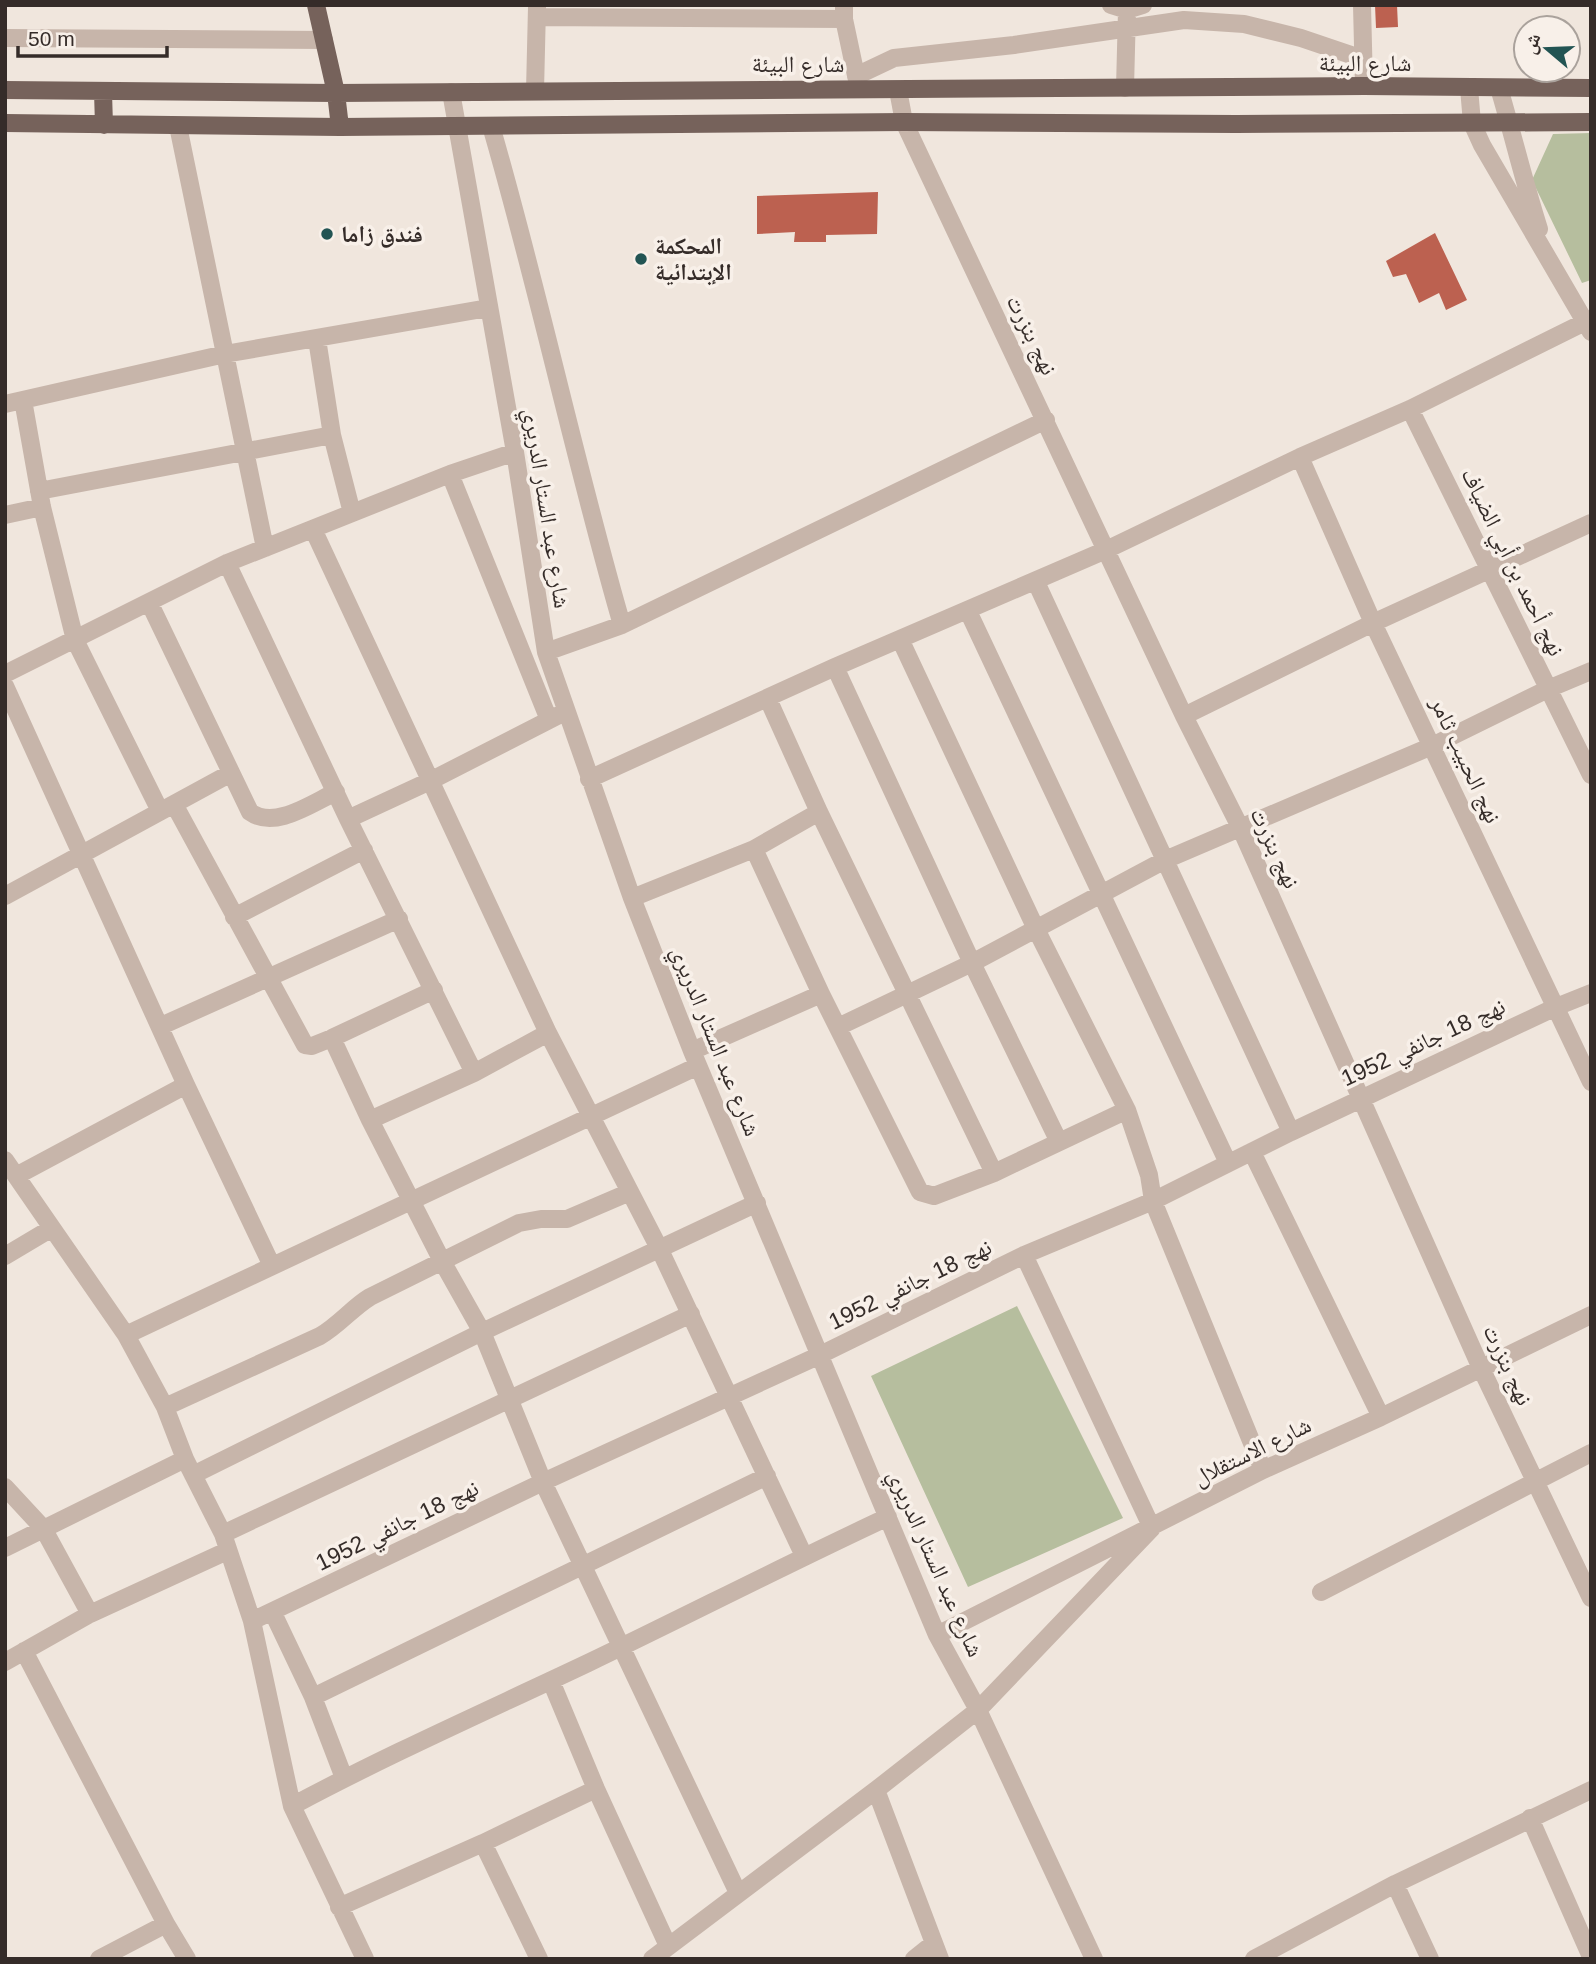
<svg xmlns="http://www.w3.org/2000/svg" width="1596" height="1964" viewBox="0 0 1596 1964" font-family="Helvetica,'Noto Naskh Arabic',sans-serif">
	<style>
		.green { fill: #b6be9e }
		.building { fill: #bc6150 }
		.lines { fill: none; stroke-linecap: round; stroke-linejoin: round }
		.minor { stroke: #c7b5aa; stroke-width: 18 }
		.major { stroke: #76625b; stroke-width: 18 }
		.poi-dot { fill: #225453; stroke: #f8f0e9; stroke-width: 2.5 }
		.labels { text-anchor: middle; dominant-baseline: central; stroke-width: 7; stroke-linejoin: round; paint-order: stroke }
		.street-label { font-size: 23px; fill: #352c29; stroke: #f8f0e9 }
		.poi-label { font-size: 23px; font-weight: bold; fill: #352c29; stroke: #f8f0e9; text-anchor: start }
	</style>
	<rect width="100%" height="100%" fill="#f0e6dd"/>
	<path class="green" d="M1591,133V280L1582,283L1532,180L1553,134Z
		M1017,1306L1123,1518L968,1587L871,1376Z"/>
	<path class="building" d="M1375,5H1397L1398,27L1376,28Z
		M878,192L877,234L826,235V242H794L795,232L757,234V196Z
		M1435,233L1467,300L1446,310L1439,293L1419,303L1406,274L1393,277L1386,261Z"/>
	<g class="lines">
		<path class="minor" d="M844,5V19L858,85
			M1111,5L1127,10L1143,5
			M1362,5L1364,86
			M537,17L844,19
			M5,38L324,40
			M856,76L894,58L1014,45L1184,20L1244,24L1301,38L1363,59
			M1125,88L1127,10
			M1469,88L1472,123L1482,145L1591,332
			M1499,88C1513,135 1524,182 1539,229
			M898,90L904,122L1184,716L1241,829L1480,1366L1591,1598
			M535,91L537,7
			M451,92L515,452L546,652L632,898L692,1051L937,1635L978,1710L1094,1959
			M178,126L265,548
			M491,126C539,291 574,459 622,625
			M317,339L332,435L352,513
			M23,400L42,507L75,640L160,811
			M5,404L225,354L488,308
			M1410,409L1591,775
			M1300,457L1373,623L1591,1082
			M450,474L549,720
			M39,491L332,435
			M5,515L42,507
			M313,529L548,1033L660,1250L804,1556
			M227,563L348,819L474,1073
			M1036,582L1291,1132
			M149,602L250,812C275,830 312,803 336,792
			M968,611L1228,1163
			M900,639L1036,929L1127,1110L1149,1175L1153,1201L1263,1470
			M546,652L622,625L1046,420
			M835,667L972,963L1059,1142
			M5,674L227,563L450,474L515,452
			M5,686L186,1085L272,1266
			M768,699L819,812L994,1173
			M1184,716L1373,623L1591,523
			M589,779L835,667L1106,550L1300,457L1410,409L1591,319
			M174,804L305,1045L312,1046L332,1038L434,990
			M348,819L430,781L559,715
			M754,849L821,994L920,1192L934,1196L994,1173L1127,1110
			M5,896L231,773
			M632,898L754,849L819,812
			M234,917L364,850
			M161,1026L399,919
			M838,1027L972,963L1165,860L1432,746L1548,689L1591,671
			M332,1038L370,1120L442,1261L482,1332L543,1482L738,1893
			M692,1051L821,994
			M370,1120L474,1073L548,1033
			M1252,1152L1381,1417
			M5,1160L126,1335L165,1407L185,1459L223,1534L252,1621L292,1806L365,1959
			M16,1176L186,1085
			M5,1256L52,1228
			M126,1335L698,1066
			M165,1407L320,1336C339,1325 352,1308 370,1297L519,1223L541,1219H567L630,1192
			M193,1475L482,1332L757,1203
			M5,1487L43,1528L90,1614
			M223,1534L691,1314
			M5,1548L185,1459
			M1321,1592L1591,1453
			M273,1613L313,1697L344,1778
			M252,1621L543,1482L818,1356L1024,1255L1153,1201L1291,1132L1556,1007L1591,993
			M937,1635L1263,1470L1381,1417L1591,1315
			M24,1651L166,1924L187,1959
			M5,1662L90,1614L227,1551
			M551,1681L596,1789L668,1946
			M313,1697L767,1476
			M876,1790L940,1959
			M292,1806C389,1754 489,1710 588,1663C688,1615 787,1564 888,1517
			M1530,1818L1591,1957
			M483,1843L539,1959
			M1395,1884L1430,1959
			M339,1907L483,1843L596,1789
			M99,1959L166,1924
			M652,1959L876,1790L978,1710L1152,1528L1024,1255
			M914,1959L934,1943
			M1254,1959L1395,1884L1591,1790"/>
		<path class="major" d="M316,5L336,93L340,127
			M5,90L336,93L1364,86L1591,88
			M103,92L104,125
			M5,123L340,127L904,122L1236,124L1591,122"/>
	</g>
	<g class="poi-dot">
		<circle cx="327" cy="234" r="7"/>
		<circle cx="641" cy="259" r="7"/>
	</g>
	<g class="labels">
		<g class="street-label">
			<text x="1365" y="63">شارع البيئة</text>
			<text x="798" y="64">شارع البيئة</text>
			<text transform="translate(1032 335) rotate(64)">نهج بنزرت</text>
			<text transform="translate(547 508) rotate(81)">شارع عبد الستار الدريري</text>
			<text transform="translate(1513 562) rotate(64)">نهج أحمد بن أبي الضياف</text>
			<text transform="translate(1466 760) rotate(65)">نهج الحبيب ثامر</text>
			<text transform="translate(1275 848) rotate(65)">نهج بنزرت</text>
			<text transform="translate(716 1041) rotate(68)">شارع عبد الستار الدريري</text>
			<text transform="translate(1423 1042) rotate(-25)">نهج 18 جانفي 1952</text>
			<text transform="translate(910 1284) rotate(-26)">نهج 18 جانفي 1952</text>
			<text transform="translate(1508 1365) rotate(65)">نهج بنزرت</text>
			<text transform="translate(1252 1451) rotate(-26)">شارع الاستقلال</text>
			<text transform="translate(397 1525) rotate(-26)">نهج 18 جانفي 1952</text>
			<text transform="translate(936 1563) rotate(66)">شارع عبد الستار الدريري</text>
		</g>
		<g class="poi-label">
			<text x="341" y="234">فندق زاما</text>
			<text x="655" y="246">المحكمة<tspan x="655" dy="26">الإبتدائية</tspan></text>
		</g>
	</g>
	<rect width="1596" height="1964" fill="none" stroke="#352c29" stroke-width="14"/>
	<g transform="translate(1547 49) rotate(289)"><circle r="33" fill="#f8f0e9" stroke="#aaa29c" stroke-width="2"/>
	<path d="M0-5L12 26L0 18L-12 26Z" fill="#225453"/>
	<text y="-10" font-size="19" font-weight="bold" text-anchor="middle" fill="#352c29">ش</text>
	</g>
	<path d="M18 46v10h149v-10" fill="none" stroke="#352c29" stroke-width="3.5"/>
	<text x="28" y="46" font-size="21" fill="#352c29" stroke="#f8f0e9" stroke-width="5" paint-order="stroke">50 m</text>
</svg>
